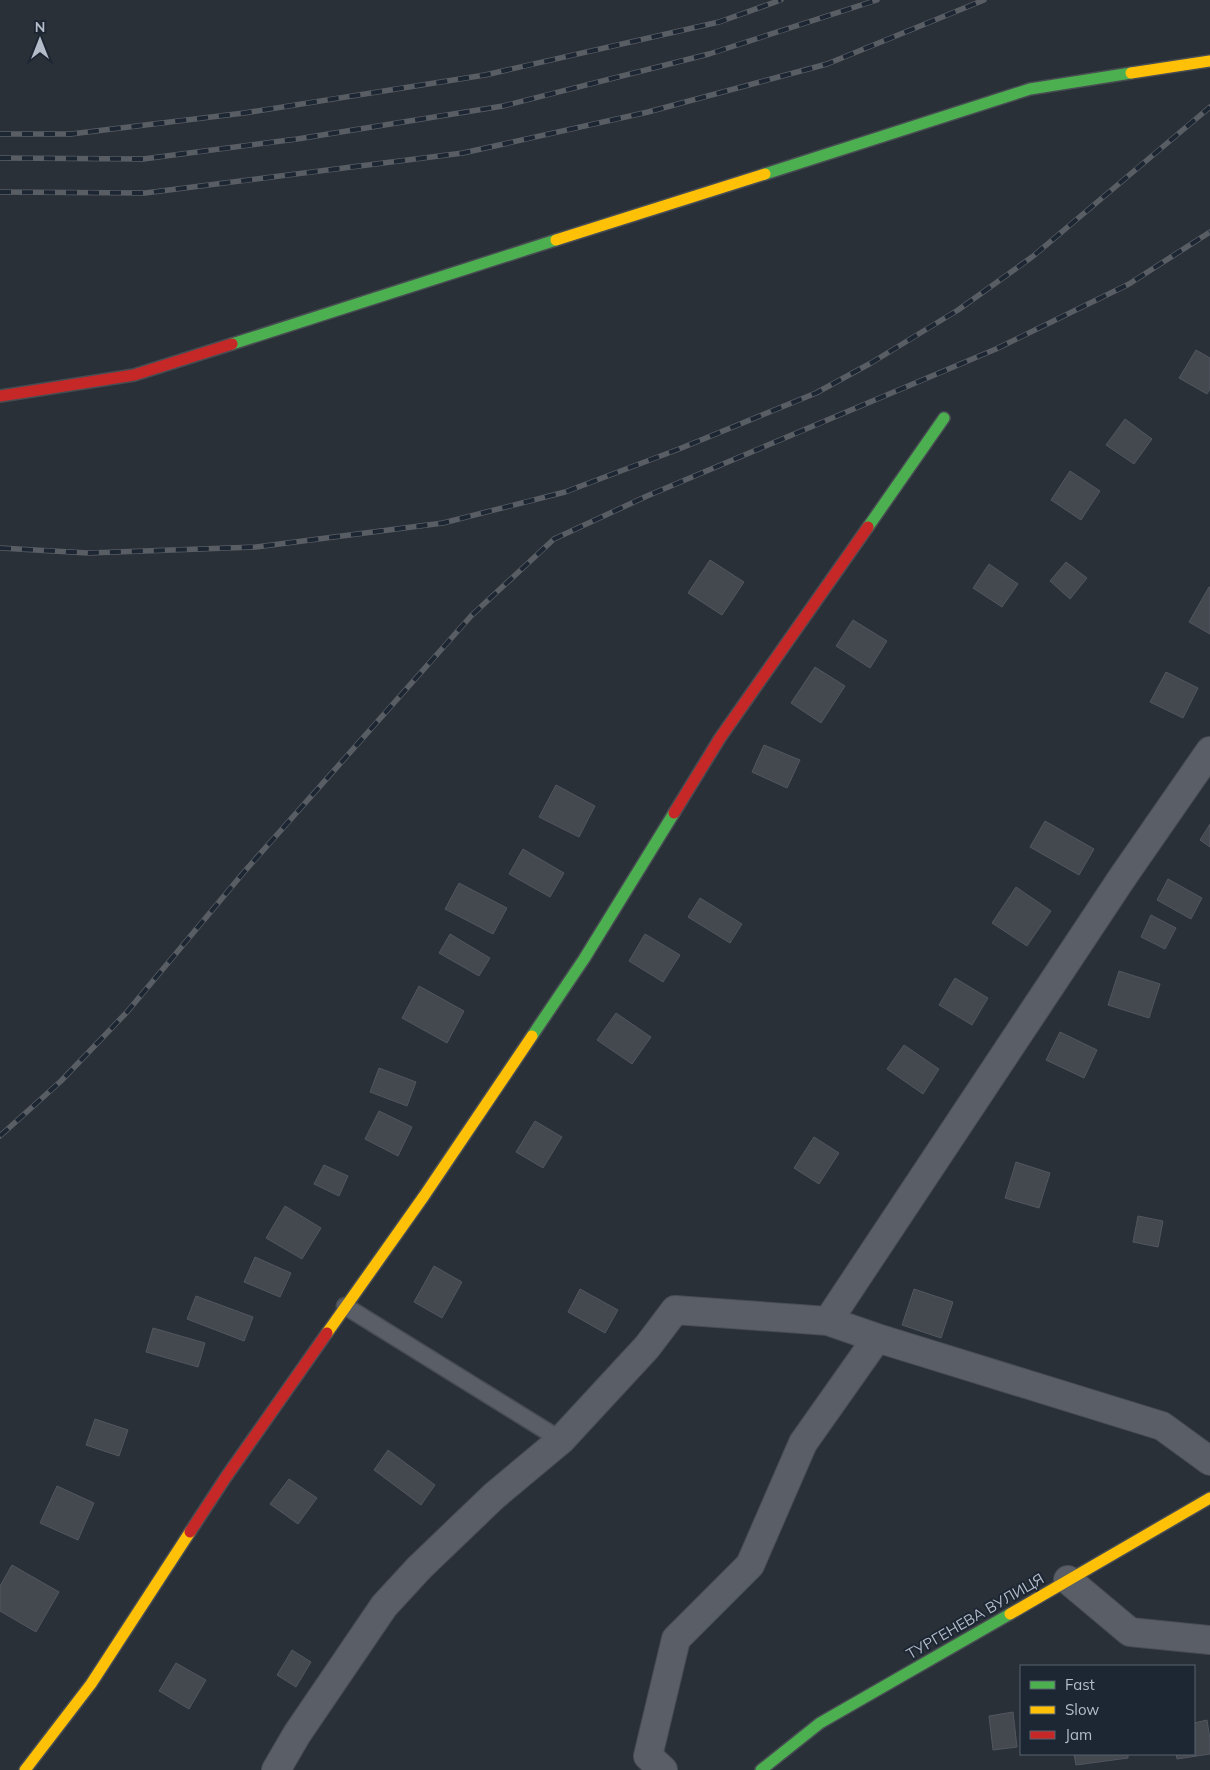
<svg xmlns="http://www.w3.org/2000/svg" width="1210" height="1770" viewBox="0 0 1210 1770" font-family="Mulish,sans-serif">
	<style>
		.building { fill: #444950; stroke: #52575f }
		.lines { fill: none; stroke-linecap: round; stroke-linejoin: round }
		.lane-casing { stroke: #484c53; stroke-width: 19 }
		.street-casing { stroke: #484c53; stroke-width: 30 }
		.fast-casing { stroke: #484c53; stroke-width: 14 }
		.slow-casing { stroke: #484c53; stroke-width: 14 }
		.jam-casing { stroke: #484c53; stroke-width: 14 }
		.lane { stroke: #5a5e66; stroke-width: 16 }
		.street { stroke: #5a5e66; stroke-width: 28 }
		.fast { stroke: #4caf50; stroke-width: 11 }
		.slow { stroke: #ffc107; stroke-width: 11 }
		.jam { stroke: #c62828; stroke-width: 11 }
		.rail-casing { stroke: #595d64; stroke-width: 5.5 }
		.rail { stroke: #1d2633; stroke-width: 4; stroke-dasharray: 11; stroke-linecap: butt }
		.labels { text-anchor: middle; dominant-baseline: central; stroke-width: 4; stroke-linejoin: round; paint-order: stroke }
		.street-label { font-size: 15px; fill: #b4bcc9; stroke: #1d2633 }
	</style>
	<rect width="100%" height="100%" fill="#2a3038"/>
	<path class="building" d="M1196,350L1210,358V389L1207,394L1179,378Z
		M1125,419L1152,439L1134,464L1106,445Z
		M1070,471L1100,491L1081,520L1051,500Z
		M710,560L744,582L722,615L688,593Z
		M1066,562L1087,578L1070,599L1050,581Z
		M989,564L1018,584L1002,607L973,588Z
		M1209,587H1210V634L1189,622Z
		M853,620L887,641L870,668L836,646Z
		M815,667L845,686L821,723L791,703Z
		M1166,672L1198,688L1183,718L1150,702Z
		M764,745L800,760L787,788L752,772Z
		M556,785L595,806L579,837L539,817Z
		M1045,821L1094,849L1079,875L1030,847Z
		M1210,824V847L1200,840Z
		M523,849L564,873L550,897L509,874Z
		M1168,879L1202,898L1191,919L1157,900Z
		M459,883L507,908L493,934L445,909Z
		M1016,887L1051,911L1027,946L992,923Z
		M700,898L742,924L730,943L688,917Z
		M1151,915L1176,928L1165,949L1141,937Z
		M450,934L490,958L479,976L439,953Z
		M645,934L680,955L663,982L629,961Z
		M1119,971L1160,984L1149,1018L1108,1005Z
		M955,978L988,998L972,1025L939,1005Z
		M419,986L464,1011L447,1043L402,1018Z
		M616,1013L651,1037L632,1064L597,1040Z
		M1060,1032L1097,1050L1084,1078L1046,1060Z
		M904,1045L939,1069L923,1094L887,1069Z
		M379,1068L416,1082L407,1106L370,1092Z
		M379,1111L412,1127L398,1156L365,1139Z
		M535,1121L562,1137L543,1168L516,1152Z
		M814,1137L839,1153L819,1184L794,1168Z
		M1016,1162L1050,1173L1039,1208L1005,1198Z
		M324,1165L348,1176L339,1196L314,1184Z
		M285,1206L321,1228L302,1259L266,1238Z
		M1138,1216L1163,1221L1158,1247L1133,1242Z
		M255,1257L291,1273L280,1297L244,1282Z
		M434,1266L462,1282L442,1318L414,1302Z
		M580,1289L618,1310L605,1333L568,1312Z
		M914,1289L953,1302L941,1338L902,1325Z
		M196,1296L253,1317L244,1341L187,1319Z
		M153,1328L205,1343L198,1367L146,1352Z
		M95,1419L128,1430L119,1456L86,1445Z
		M388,1450L435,1485L421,1505L374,1470Z
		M289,1479L317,1498L298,1524L270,1504Z
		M57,1486L94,1503L78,1540L40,1523Z
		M12,1565L59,1592L36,1632L0,1611V1586Z
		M292,1650L311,1662L296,1687L277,1675Z
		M176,1663L206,1680L189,1709L159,1691Z
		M1013,1712L1017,1747L993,1750L989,1716Z
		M1207,1720L1210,1739V1754L1177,1759L1176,1754H1194V1723Z
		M1074,1754H1128V1758L1076,1765Z"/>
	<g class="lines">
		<defs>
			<path id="lane" d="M345,1306L561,1440"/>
			<path id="street" d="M828,1321L1122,878L1210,751
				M1068,1580L1130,1632L1210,1640
				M276,1770L297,1734L384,1606L419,1568L494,1496L561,1440L647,1347L675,1310L828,1321L877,1338L1162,1426L1210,1461
				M663,1770L648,1756L676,1639L750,1565L803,1443L877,1338"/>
			<path id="fast" d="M765,174L1030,89L1131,73
				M232,344L556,240
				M868,527L944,418
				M532,1036L584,959L674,813
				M761,1770L820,1723L1010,1614"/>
			<path id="slow" d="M1131,73L1210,61
				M556,240L765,174
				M327,1333L424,1196L532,1036
				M1010,1614L1210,1498
				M25,1770L91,1684L190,1532"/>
			<path id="jam" d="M0,396L134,375L232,344
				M674,813L720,738L868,527
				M190,1532L226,1477L327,1333"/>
		</defs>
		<use href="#lane" class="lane-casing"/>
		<use href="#street" class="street-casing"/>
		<use href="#fast" class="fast-casing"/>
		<use href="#slow" class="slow-casing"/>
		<use href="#jam" class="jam-casing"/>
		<use href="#lane" class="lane"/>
		<use href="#street" class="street"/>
		<use href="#fast" class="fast"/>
		<use href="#slow" class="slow"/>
		<use href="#jam" class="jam"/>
		<defs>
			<path id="rail" d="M0,134H71L244,113L485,75L719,22L781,0
				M0,158L143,159L297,139L503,106L709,54L877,0
				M0,192L145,193L463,153L648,112L827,64L984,0
				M0,548L88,553L256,547L443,523L565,492L679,449L816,393L871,363L958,310L1032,257L1210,107
				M0,1136L61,1081L127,1012L244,872L471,616L554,539L647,496L996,349L1129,284L1210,232"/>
		</defs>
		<use href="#rail" class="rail-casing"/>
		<use href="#rail" class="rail"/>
	</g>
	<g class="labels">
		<g class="street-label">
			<text transform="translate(975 1616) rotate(-30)">ТУРГЕНЕВА ВУЛИЦЯ</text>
		</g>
	</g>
	<rect x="1020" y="1665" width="175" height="90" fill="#1d2633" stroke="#59626f"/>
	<rect x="1030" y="1681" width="25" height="8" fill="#4caf50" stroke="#59626f"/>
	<text x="1065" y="1690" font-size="15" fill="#b4bcc9">Fast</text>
	<rect x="1030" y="1706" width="25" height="8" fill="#ffc107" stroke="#59626f"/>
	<text x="1065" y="1715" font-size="15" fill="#b4bcc9">Slow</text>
	<rect x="1030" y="1731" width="25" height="8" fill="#c62828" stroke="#59626f"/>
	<text x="1065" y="1740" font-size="15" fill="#b4bcc9">Jam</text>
	<g transform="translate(40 40)" stroke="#1d2633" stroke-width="4" paint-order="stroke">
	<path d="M0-4L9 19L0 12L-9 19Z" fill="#b4bcc9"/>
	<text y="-8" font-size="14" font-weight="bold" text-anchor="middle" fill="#b4bcc9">N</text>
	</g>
</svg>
